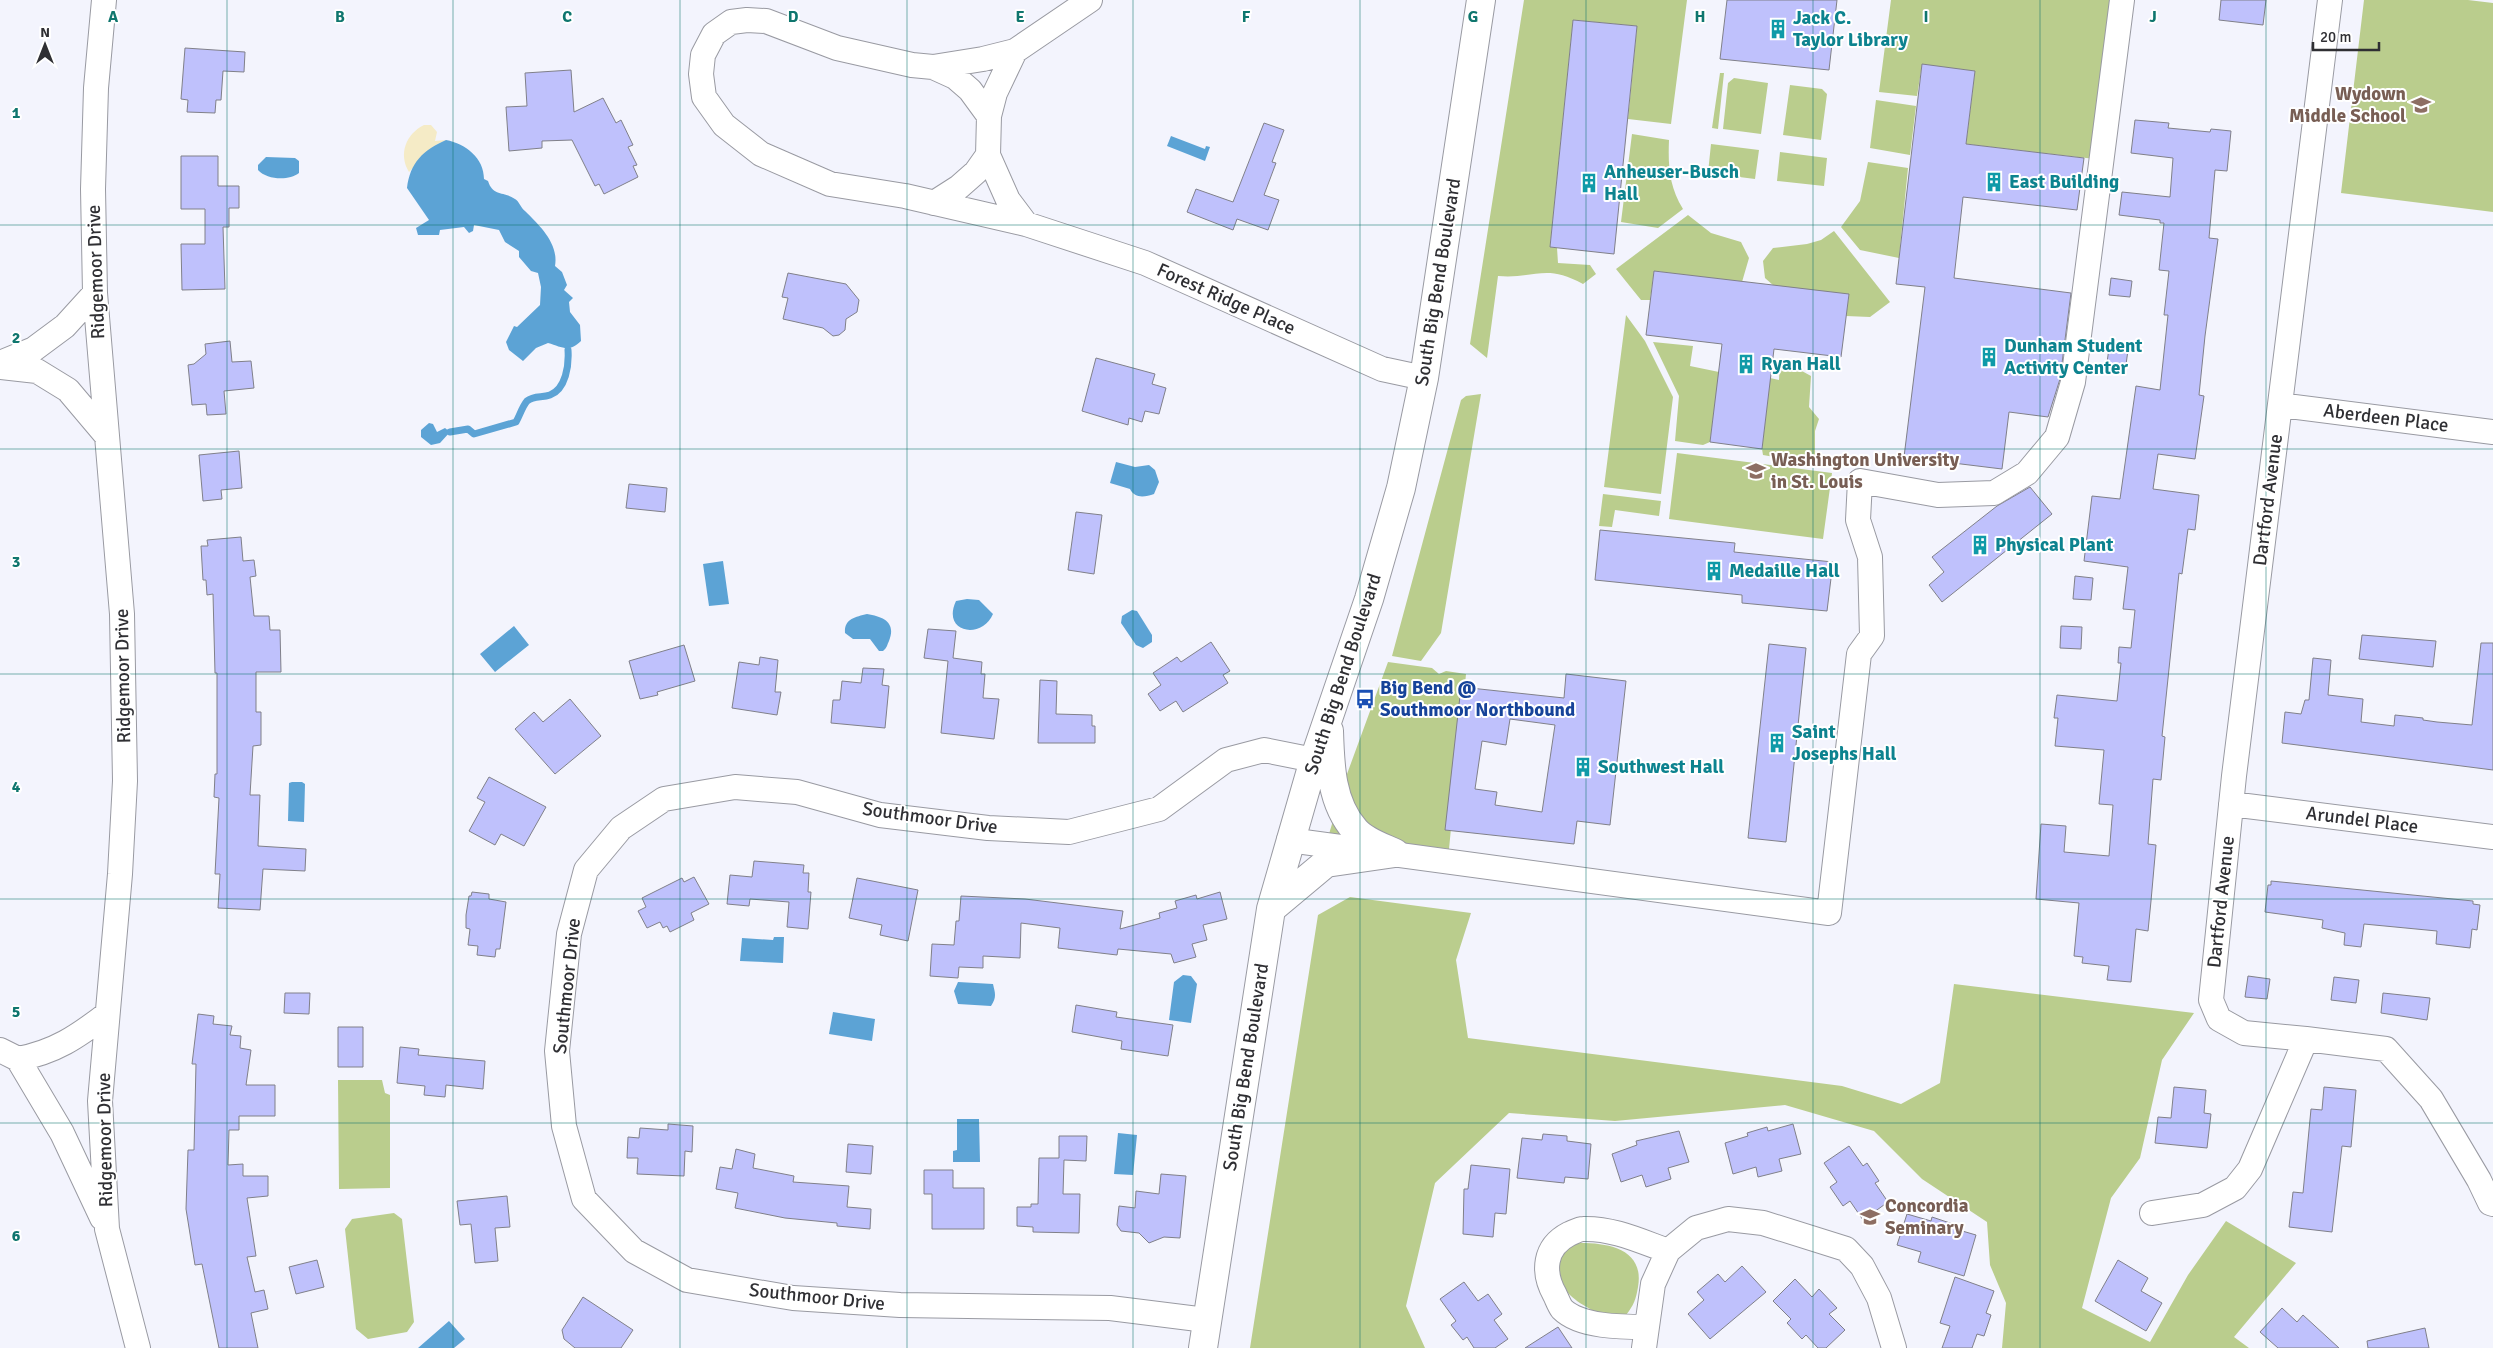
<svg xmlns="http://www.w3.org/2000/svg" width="2493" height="1348" viewBox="0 0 2493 1348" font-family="Signika,sans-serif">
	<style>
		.green { fill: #bacd8d }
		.sand { fill: #f5ebc6 }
		.water { fill: #5ca3d5 }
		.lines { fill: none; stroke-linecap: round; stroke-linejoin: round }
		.stream { stroke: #5ca3d5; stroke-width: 7 }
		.building { fill: #bfc1fc; stroke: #808089; fill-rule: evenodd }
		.minor-casing { stroke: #999aa2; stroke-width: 26 }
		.secondary-casing { stroke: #999aa2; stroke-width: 30 }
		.minor { stroke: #fff; stroke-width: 24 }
		.secondary { stroke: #fff; stroke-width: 28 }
		.grid { fill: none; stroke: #0f766e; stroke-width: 1; stroke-opacity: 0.55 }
		.labels { text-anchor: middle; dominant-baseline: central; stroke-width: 4; stroke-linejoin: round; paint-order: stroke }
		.culture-label { font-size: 19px; font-weight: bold; fill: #0d838f; stroke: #fff; text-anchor: start }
		.education-label { font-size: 19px; font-weight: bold; fill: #785e54; stroke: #fff; text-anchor: start }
		.street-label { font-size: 19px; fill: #2f2f33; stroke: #fff }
		.transit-label { font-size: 19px; font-weight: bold; fill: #164399; stroke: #fff; text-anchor: start }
		.grid-label { font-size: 16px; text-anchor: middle; font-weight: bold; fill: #0f766e; stroke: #fff; stroke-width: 4; stroke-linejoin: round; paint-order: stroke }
	</style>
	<rect width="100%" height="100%" fill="#f3f4fd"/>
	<path class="green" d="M1524,0H1687L1671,124L1628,119L1637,26L1573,20L1550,247L1557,248L1558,263L1590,265L1596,274L1583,284C1545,263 1536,279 1498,276L1487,358L1470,344Z
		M1891,0H2115L2095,159L1966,144L1975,71L1922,65L1917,96L1879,92Z
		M2364,0H2468L2493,3V212L2341,193Z
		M1720,73H1724L1718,129L1712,128Z
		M1734,78L1768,83L1761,134L1723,129L1728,83Z
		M1790,85L1822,89L1827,94L1821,140L1783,135Z
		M1876,100L1916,106L1910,155L1870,148Z
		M1632,134L1669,140C1668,166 1669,186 1683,209L1658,228L1621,222Z
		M1711,144L1759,150L1755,179L1708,173Z
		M1780,152L1827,158L1824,186L1777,181Z
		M1868,162L1908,168L1899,258L1860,250L1841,227L1860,201Z
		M1688,215L1711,233L1741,242L1749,258L1742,282L1654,271L1650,300H1641L1616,269Z
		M1834,231L1890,302L1870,317L1846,316L1849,295L1774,286L1765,278L1763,261L1773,248L1807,244L1821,240Z
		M1626,315L1645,341L1673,397L1661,494L1604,487Z
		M1653,342L1693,346L1690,366L1719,372L1710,442L1703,445L1675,441L1679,396Z
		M1780,359L1811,376L1809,407L1819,419L1815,431V464L1763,455L1762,449L1770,378L1779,380Z
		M1481,394L1441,633L1421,661L1392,656L1461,400L1466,396Z
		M1677,453L1832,473L1823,539L1669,519Z
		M1603,494L1661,501L1659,516L1615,510L1612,527L1599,526Z
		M1388,662L1432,668L1439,674L1446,671L1466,674L1449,849L1329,834L1347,774Z
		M1350,897L1471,913L1456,960L1468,1038L1842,1086L1901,1104L1940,1083L1954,984L2194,1013L2162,1060L2140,1158L2111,1198L2082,1308L2150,1342L2188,1275L2226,1221L2296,1263L2234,1337L2249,1348H2002L2006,1303L1990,1265L1987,1222L1922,1179L1874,1131L1785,1105L1615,1121L1509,1113L1435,1183L1406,1306L1425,1348H1250L1318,915Z
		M338,1080H382L385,1093L390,1095V1188L339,1189Z
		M394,1213L402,1219L414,1322L407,1332L368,1339L356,1329L345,1229L352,1219Z
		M1574,1243C1605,1242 1645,1247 1638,1287C1636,1299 1634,1305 1626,1315C1620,1316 1613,1318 1607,1318C1601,1317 1595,1312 1590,1309C1567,1296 1553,1283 1559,1254Z"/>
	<path class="sand" d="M424,125H431L437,132L435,141L446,140L434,146L409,172C398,154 406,134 424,125Z"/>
	<path class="water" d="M1171,136L1205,149L1206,146L1210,147L1205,161L1167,146Z
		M446,140C466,144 484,158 484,179L488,181C493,197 504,191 515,199C519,201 521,208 525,211C539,225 559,243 555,266L562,272L567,285L564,290L573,298L569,302L570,312L580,325L581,341C569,353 562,347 548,343L536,348L523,361L509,350L506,342L514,326L517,327L540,305L541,287L538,273L531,271L519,257V251L505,242L499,230L474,225L473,231L469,233L464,227L440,230L439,235H418L416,228L429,220L407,188C410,163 423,150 446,140Z
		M266,157L295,158L299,161V173C289,181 267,180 258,170V165Z
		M429,423L433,424L437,432L445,428L450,432L440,443L431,445L421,437V430Z
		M1116,462L1135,467L1149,465L1155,470L1159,482L1154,494C1145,497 1135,499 1130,489L1110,483Z
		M723,561L729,604L709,606L703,564Z
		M967,599L979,600L993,614C982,640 941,633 956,601Z
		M1132,610L1137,611L1152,635V642L1143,648L1136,645L1121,623L1122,616Z
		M867,614C885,617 896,623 889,641C887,645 887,648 883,651H879L870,639H853L845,633C844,619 855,617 867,614Z
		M514,626L529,645L495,672L480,654Z
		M292,782H302L305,784L304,822L288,821L289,783Z
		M774,937H784L783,963L740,961L742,938L773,940Z
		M1183,975L1191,976L1197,984L1191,1023L1169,1020L1174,982Z
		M958,982L993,984C995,993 997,997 991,1006L958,1004L954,991Z
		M833,1012L875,1019L872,1041L829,1034Z
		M957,1119H979L980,1162H953V1151L957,1150Z
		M1118,1133L1137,1135L1133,1175L1114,1174Z
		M449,1321L465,1339L454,1348H418Z"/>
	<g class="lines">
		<path class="stream" d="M450,432L468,429L474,434L516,422C520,415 522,407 527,401C534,395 542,398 550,395C566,389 569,365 568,350"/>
	</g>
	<path class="building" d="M1727,0H1837L1829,70L1720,59Z
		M2221,0H2266L2263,25L2219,20Z
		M1573,20L1637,26L1614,254L1550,247Z
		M185,48L245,52L244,72L223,71L221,100H216L215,113L187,112L188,100L181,99Z
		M1922,64L1975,71L1966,144L2084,158L2077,210L1963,197L1954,278L2071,293L2060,379L2048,417L2009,412L2002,469L1904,457L1925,287L1896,284Z
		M571,70L574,112L603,98L616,123L621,120L633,145L628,147L637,165L633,166L638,177L604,194L599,184L595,186L572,140L542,141V148L509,151L506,107L527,106L525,73Z
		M2135,120L2169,123L2168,128L2210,132L2211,129L2231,131L2227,171L2215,170L2209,238L2218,239L2205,336L2199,395L2204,396L2195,459L2158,454L2153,489L2199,495L2195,530L2188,529L2182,574L2179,573L2162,736L2165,737L2161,780L2153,779L2148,844L2156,845L2151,901L2148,931L2136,929L2131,982L2107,980L2109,966L2082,963L2083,957L2074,956L2079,903L2036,899L2041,824L2066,826L2064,852L2109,856L2113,805L2099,804L2104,750L2055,746L2058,718H2054L2057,695L2117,701L2121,663H2118L2119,647L2131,648L2135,610L2123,609L2128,567L2084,561L2092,496L2120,499L2136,386L2160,390L2168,315H2164L2169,271L2159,270L2164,223H2160V220L2119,215L2122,192L2170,197L2173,158L2131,153Z
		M1264,123L1284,130L1272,162L1276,163L1264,195L1279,200L1268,230L1237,219L1233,230L1187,212L1196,189L1233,202Z
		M181,156H218V186H239V208H229V227H223L225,289L182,290L181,244H205V209H181Z
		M1654,271L1849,294L1841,357L1774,349L1762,449L1710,442L1722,344L1646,335Z
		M788,273L846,284L859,300L857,312L846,319L845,330L839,335L833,336L823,328L783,319L788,298L782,297Z
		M2111,278L2132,281L2130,297L2109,295Z
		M230,341L232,362L251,361L254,388L224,391L226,414L207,415L206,404L192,405L188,365L194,364L206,354L205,344Z
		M2109,348L2128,350L2125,372L2106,370Z
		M1096,358L1155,374L1152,384L1166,388L1159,414L1145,411L1142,422L1129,418L1128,425L1082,411Z
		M239,451L242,488L221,490L222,499L203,501L199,455Z
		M629,484L667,488L665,512L626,508Z
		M2030,487L2052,514L1942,602L1929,585L1944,572L1932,557L1997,506Z
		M1076,512L1102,515L1094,574L1068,570Z
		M1600,530L1735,543L1734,552L1833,562L1827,611L1742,603V595L1595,580Z
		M241,537L243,561L254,560L256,576L250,577L254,616H269L270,630H280L281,672H256V712H261V745L253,746L250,795H260L258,846L306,849L305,871L263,869L260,910L218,908L220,874H215L219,798L214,797L215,774H217V673H215L213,594L207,595L206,580H203L201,546H208L207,540Z
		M2075,576L2093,578L2091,600L2073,599Z
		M2061,626L2082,627L2081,649L2060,648Z
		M928,629L956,631L953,658L982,662L981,674H985L983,698L999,699L994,739L941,733L948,661L924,658Z
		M2362,635L2436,641L2433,667L2359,659Z
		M1211,642L1230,671L1223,675L1228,683L1183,712L1176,701L1160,711L1148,694L1161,685L1153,673L1177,657L1181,662Z
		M2481,643H2493V770L2282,743L2285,712L2301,714L2305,700H2309L2313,658L2331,660L2328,695L2363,699L2361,722L2394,726L2395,715L2423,718V720L2437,722L2472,725Z
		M1769,644L1806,648L1786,842L1748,838Z
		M684,645L695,681L657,692L658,695L640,699L629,661Z
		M760,657L778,660L775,692H781L777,715L732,708L739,662L759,665Z
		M863,668L884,669L882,685L889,686L885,728L831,723L833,700H840L842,681L861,683Z
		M1566,674L1626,681L1610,825L1577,821L1574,844L1445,830L1461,687L1564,698ZM1510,719L1555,725L1542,812L1495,805L1497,792L1475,789L1482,741L1506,745Z
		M1040,680L1057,681L1056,714L1092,715V726H1095V743H1038Z
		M570,699L601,736L555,774L515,729L534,712L543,722Z
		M489,777L546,807L524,846L501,834L495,845L469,831L485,802L477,798Z
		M754,861L804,865L803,873H809L808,892H811L808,929L787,927L789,902L750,899L749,906L727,904L730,875L752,877Z
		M694,877L709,904L691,913L694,920L670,932L667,926L663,928L660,922L647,928L638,911L646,907L642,898L682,878L684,882Z
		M857,878L918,890L908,941L880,935L882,925L849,918Z
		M2271,881L2473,901V904L2480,905L2477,930L2472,929L2470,948L2436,944L2437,931L2364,924L2361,947L2344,945L2345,933L2322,928L2323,920L2265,912L2268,885H2271Z
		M472,892L489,894V899L506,902L500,949H496L495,957L477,955L478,946L468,945L470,929L466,928V915L469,896H471Z
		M1220,892L1227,919L1203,925L1207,940L1192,944L1196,957L1174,963L1171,954L1118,949L1117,955L1058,948L1060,928L1021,923L1020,958L983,956V968L959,967L958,978L930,976L932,944L954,945L956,921H959L961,896L1025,899L1123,911L1120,929L1160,918L1159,913L1177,908L1175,901L1196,895L1197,899Z
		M2248,976L2270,979L2267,999L2245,997Z
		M2334,977L2359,980L2356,1003L2331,1000Z
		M285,993H310L309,1014L284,1013Z
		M2383,993L2430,998L2427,1020L2381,1013Z
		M1076,1005L1117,1012L1116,1017L1173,1025L1168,1056L1121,1049L1122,1041L1072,1032Z
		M198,1014L214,1016L213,1024L232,1026L230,1035L241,1036L240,1048L251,1050L246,1085H275V1116H239V1130H229L228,1165L243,1164V1176H268V1196L247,1198L256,1256L247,1257L255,1292L264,1290L268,1309L251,1313L258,1348H219L202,1264L195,1265L186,1209L188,1150H194L196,1064H192Z
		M338,1027H363V1067H338Z
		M400,1047L419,1049L418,1055L485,1061L483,1089L446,1085L445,1097L424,1095L425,1086L397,1083Z
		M2174,1087L2206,1090L2204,1113L2211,1114L2207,1148L2155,1143L2158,1117L2171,1118Z
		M2324,1087L2356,1090L2351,1147L2342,1146L2332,1232L2289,1227L2293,1192L2303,1193L2311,1109L2322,1110Z
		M668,1124L693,1126L692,1152L685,1151L684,1176L637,1174L638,1158H627L628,1137L639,1138L640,1128L668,1130Z
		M1793,1124L1801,1154L1779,1159L1782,1171L1758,1177L1756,1167L1733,1174L1725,1143L1748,1136L1747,1133L1767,1127L1768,1131Z
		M1679,1131L1689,1162L1668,1168L1671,1179L1646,1187L1642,1175L1621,1182L1612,1154L1637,1145L1636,1141Z
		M1543,1134L1567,1136V1141L1591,1144L1588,1179L1565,1177L1564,1183L1517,1178L1522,1138L1542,1140Z
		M1059,1136H1087L1086,1161L1064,1160L1063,1194H1080L1079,1233L1033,1232V1227L1017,1226V1207H1031V1204H1038L1039,1158H1059Z
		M848,1144L873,1146L871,1174L846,1172Z
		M1849,1146L1863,1166L1867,1163L1879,1181L1875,1183L1888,1202L1863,1220L1850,1201L1843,1206L1830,1187L1837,1182L1824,1163Z
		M736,1149L755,1154L753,1168L794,1176L793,1182L849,1186L847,1207L871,1209L870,1229L837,1226V1223L785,1218L735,1208L738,1193L716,1189L720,1167L732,1169Z
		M1471,1165L1510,1169L1506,1214L1495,1213L1493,1237L1463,1234L1464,1189H1468Z
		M924,1170H953V1188H984V1229H932V1194H924Z
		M1161,1174L1186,1176L1180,1238L1164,1237L1149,1243L1139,1233L1121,1231L1117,1225L1119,1206L1135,1208L1136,1191L1159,1194Z
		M507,1196L510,1227L495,1228L498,1261L475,1263L471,1224L460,1225L457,1201Z
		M1907,1214L1931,1221L1932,1217L1953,1224L1952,1228L1976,1235L1964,1276L1918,1262L1921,1252L1897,1245Z
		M317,1260L324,1287L296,1294L289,1267Z
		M2118,1260L2148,1278L2141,1291L2162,1303L2146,1331L2095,1301Z
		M1742,1266L1766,1292L1710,1339L1688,1314L1704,1300L1697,1292L1718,1274L1725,1282Z
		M1955,1277L1994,1291L1986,1313L1991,1315L1984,1336L1977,1334L1972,1348H1942L1950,1326L1940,1323Z
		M1795,1279L1812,1297L1819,1289L1837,1308L1829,1314L1845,1330L1826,1348H1818L1806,1335L1802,1339L1787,1323L1791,1319L1773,1301Z
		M1464,1282L1478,1301L1488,1294L1502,1314L1494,1320L1508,1339L1495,1348H1474L1467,1337L1463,1340L1451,1325L1456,1321L1440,1299Z
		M583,1297L633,1330L621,1348H575L564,1339L562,1330Z
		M2282,1308L2297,1322L2303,1315L2339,1348H2278L2260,1332Z
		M1558,1327L1572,1348H1525Z
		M2425,1328L2429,1348H2368L2367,1341Z"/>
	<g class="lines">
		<defs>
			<path id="minor" d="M104,0L96,88L93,189L95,293L122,614L125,781L120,874L100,1101L107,1229L138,1348
				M1090,0L1015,51L983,59L933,67L912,65L837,48L766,21L747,20L731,22L714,34L703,55L701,74L704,97L724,125L761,154L830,184L905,196L1026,224L1145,263L1382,369L1424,378
				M933,67L955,77L970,90L989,116L988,155L976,172L959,187L934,203
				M989,116L995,93L1015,51
				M988,155L1008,200L1026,224
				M0,363L34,349L65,326L95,293
				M0,367L37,371L68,390L106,435
				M2280,405L2493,432
				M2231,804L2493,837
				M1289,840L1829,913L1859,654L1872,636L1870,557L1858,520L1860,481L1938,495L1994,493L2027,473L2057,437L2073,382L2122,0
				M2306,1039L2386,1049L2431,1099L2479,1180L2490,1203L2493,1204
				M0,1050L18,1059L62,1133L102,1218
				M18,1059C55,1052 77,1037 107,1014
				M2152,1213L2203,1205L2235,1188L2250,1169L2306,1039L2244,1033L2219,1019L2211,1000L2234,776L2330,0
				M1206,1320L1110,1308L900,1305L793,1298L687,1280L634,1251L584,1199L564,1126L557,1051L569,934L586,870L621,828L664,799L735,787L797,792L880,815L988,828L1069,832L1159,809L1226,760L1264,750L1314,760
				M1646,1327C1622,1327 1580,1327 1562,1309C1559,1305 1557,1299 1555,1295C1542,1272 1544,1247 1569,1234C1574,1232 1579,1229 1583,1229C1613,1228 1640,1241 1668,1251
				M1644,1348L1653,1284L1668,1251L1696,1228L1728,1219L1763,1223L1846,1249L1862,1266L1879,1298L1894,1348"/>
			<path id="secondary" d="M1329,731C1330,765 1331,803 1355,830C1364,841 1382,847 1395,853
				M1271,909L1326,863L1395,853
				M1203,1348L1271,909L1314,760L1369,599L1401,488L1424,378L1481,0"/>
		</defs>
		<use href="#minor" class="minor-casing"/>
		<use href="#secondary" class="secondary-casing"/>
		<use href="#minor" class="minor"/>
		<use href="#secondary" class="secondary"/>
	</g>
	<path class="grid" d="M227,0V1348M453,0V1348M680,0V1348M907,0V1348M1133,0V1348M1360,0V1348M1586,0V1348M1813,0V1348M2040,0V1348M2266,0V1348M0,225H2493M0,449H2493M0,674H2493M0,899H2493M0,1123H2493"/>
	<defs>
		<symbol id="building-bare" viewBox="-9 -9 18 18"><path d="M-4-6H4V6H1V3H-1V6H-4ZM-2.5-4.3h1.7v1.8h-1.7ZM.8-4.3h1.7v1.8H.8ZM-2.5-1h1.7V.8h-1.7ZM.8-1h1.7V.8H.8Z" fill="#0f9aa8" stroke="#fff" stroke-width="2.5" paint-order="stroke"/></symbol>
		<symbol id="school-bare" viewBox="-9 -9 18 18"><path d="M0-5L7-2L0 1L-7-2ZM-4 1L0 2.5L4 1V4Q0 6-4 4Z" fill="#8d6e63" stroke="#fff" stroke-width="2.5" paint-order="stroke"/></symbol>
		<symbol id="university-bare" viewBox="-9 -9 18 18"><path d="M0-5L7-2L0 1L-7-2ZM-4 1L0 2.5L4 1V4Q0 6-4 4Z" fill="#8d6e63" stroke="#fff" stroke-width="2.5" paint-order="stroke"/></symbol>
		<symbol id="bus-bare" viewBox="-9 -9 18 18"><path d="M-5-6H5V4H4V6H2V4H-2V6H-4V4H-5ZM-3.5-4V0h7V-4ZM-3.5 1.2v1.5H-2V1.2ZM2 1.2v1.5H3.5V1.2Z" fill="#1a4fb4" stroke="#fff" stroke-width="2.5" paint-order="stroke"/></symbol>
	</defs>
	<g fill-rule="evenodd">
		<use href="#building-bare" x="1764" y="15" width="28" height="28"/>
		<use href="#school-bare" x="2407" y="91" width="28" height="28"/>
		<use href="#building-bare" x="1980" y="168" width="28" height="28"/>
		<use href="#building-bare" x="1575" y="169" width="28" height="28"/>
		<use href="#building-bare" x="1975" y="343" width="28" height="28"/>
		<use href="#building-bare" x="1732" y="350" width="28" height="28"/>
		<use href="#university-bare" x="1742" y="457" width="28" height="28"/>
		<use href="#building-bare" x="1966" y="531" width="28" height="28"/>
		<use href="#building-bare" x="1700" y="557" width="28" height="28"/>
		<use href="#bus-bare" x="1351" y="685" width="28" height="28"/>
		<use href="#building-bare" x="1763" y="729" width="28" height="28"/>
		<use href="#building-bare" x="1569" y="753" width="28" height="28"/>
		<use href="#university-bare" x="1856" y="1203" width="28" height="28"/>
	</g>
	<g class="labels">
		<g class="culture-label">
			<text x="1793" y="18">Jack C.<tspan x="1793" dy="22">Taylor Library</tspan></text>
			<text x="1604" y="172">Anheuser-Busch<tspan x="1604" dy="22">Hall</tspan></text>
			<text x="2009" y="182">East Building</text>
			<text x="2004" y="346">Dunham Student<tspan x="2004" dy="22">Activity Center</tspan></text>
			<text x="1761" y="364">Ryan Hall</text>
			<text x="1995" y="545">Physical Plant</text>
			<text x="1729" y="571">Medaille Hall</text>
			<text x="1792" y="732">Saint<tspan x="1792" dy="22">Josephs Hall</tspan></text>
			<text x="1598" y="767">Southwest Hall</text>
		</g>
		<g class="education-label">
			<text x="2406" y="94" text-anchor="end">Wydown<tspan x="2406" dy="22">Middle School</tspan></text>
			<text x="1771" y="460">Washington University<tspan x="1771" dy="22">in St. Louis</tspan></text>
			<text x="1885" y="1206">Concordia<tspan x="1885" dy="22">Seminary</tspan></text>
		</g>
		<g class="street-label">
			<text transform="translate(96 272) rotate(-92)">Ridgemoor Drive</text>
			<text transform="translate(1438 282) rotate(-81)">South Big Bend Boulevard</text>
			<text transform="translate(1226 299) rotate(24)">Forest Ridge Place</text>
			<text transform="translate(2386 418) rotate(7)">Aberdeen Place</text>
			<text transform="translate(2268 500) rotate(-83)">Dartford Avenue</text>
			<text transform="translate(1343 674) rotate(-72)">South Big Bend Boulevard</text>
			<text transform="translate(123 676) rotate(-91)">Ridgemoor Drive</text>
			<text transform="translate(930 818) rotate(8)">Southmoor Drive</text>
			<text transform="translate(2362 820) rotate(7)">Arundel Place</text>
			<text transform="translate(2221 902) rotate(-84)">Dartford Avenue</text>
			<text transform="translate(567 986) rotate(-84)">Southmoor Drive</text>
			<text transform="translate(1246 1067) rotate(-81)">South Big Bend Boulevard</text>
			<text transform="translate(105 1140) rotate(-91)">Ridgemoor Drive</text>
			<text transform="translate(817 1297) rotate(6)">Southmoor Drive</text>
		</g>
		<g class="transit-label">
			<text x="1380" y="688">Big Bend @<tspan x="1380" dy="22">Southmoor Northbound</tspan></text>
		</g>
	</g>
	<g class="grid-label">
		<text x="113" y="22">A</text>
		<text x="340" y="22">B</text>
		<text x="567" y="22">C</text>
		<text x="793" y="22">D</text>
		<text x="1020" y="22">E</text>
		<text x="1246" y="22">F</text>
		<text x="1473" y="22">G</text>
		<text x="1700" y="22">H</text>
		<text x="1926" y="22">I</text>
		<text x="2153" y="22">J</text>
		<text x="16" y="118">1</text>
		<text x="16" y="343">2</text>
		<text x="16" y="567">3</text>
		<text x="16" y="792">4</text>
		<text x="16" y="1017">5</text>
		<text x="16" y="1241">6</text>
	</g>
	<g transform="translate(45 45)" stroke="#ffffff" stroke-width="4" paint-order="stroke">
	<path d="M0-4L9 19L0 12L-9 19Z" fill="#2f2f33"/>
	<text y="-8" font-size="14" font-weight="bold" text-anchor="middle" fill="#2f2f33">N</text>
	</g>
	<path d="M2313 42v8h66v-8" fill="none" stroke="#2f2f33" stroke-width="2.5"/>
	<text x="2320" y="42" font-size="15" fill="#2f2f33" stroke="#ffffff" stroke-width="4" paint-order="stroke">20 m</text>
</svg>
